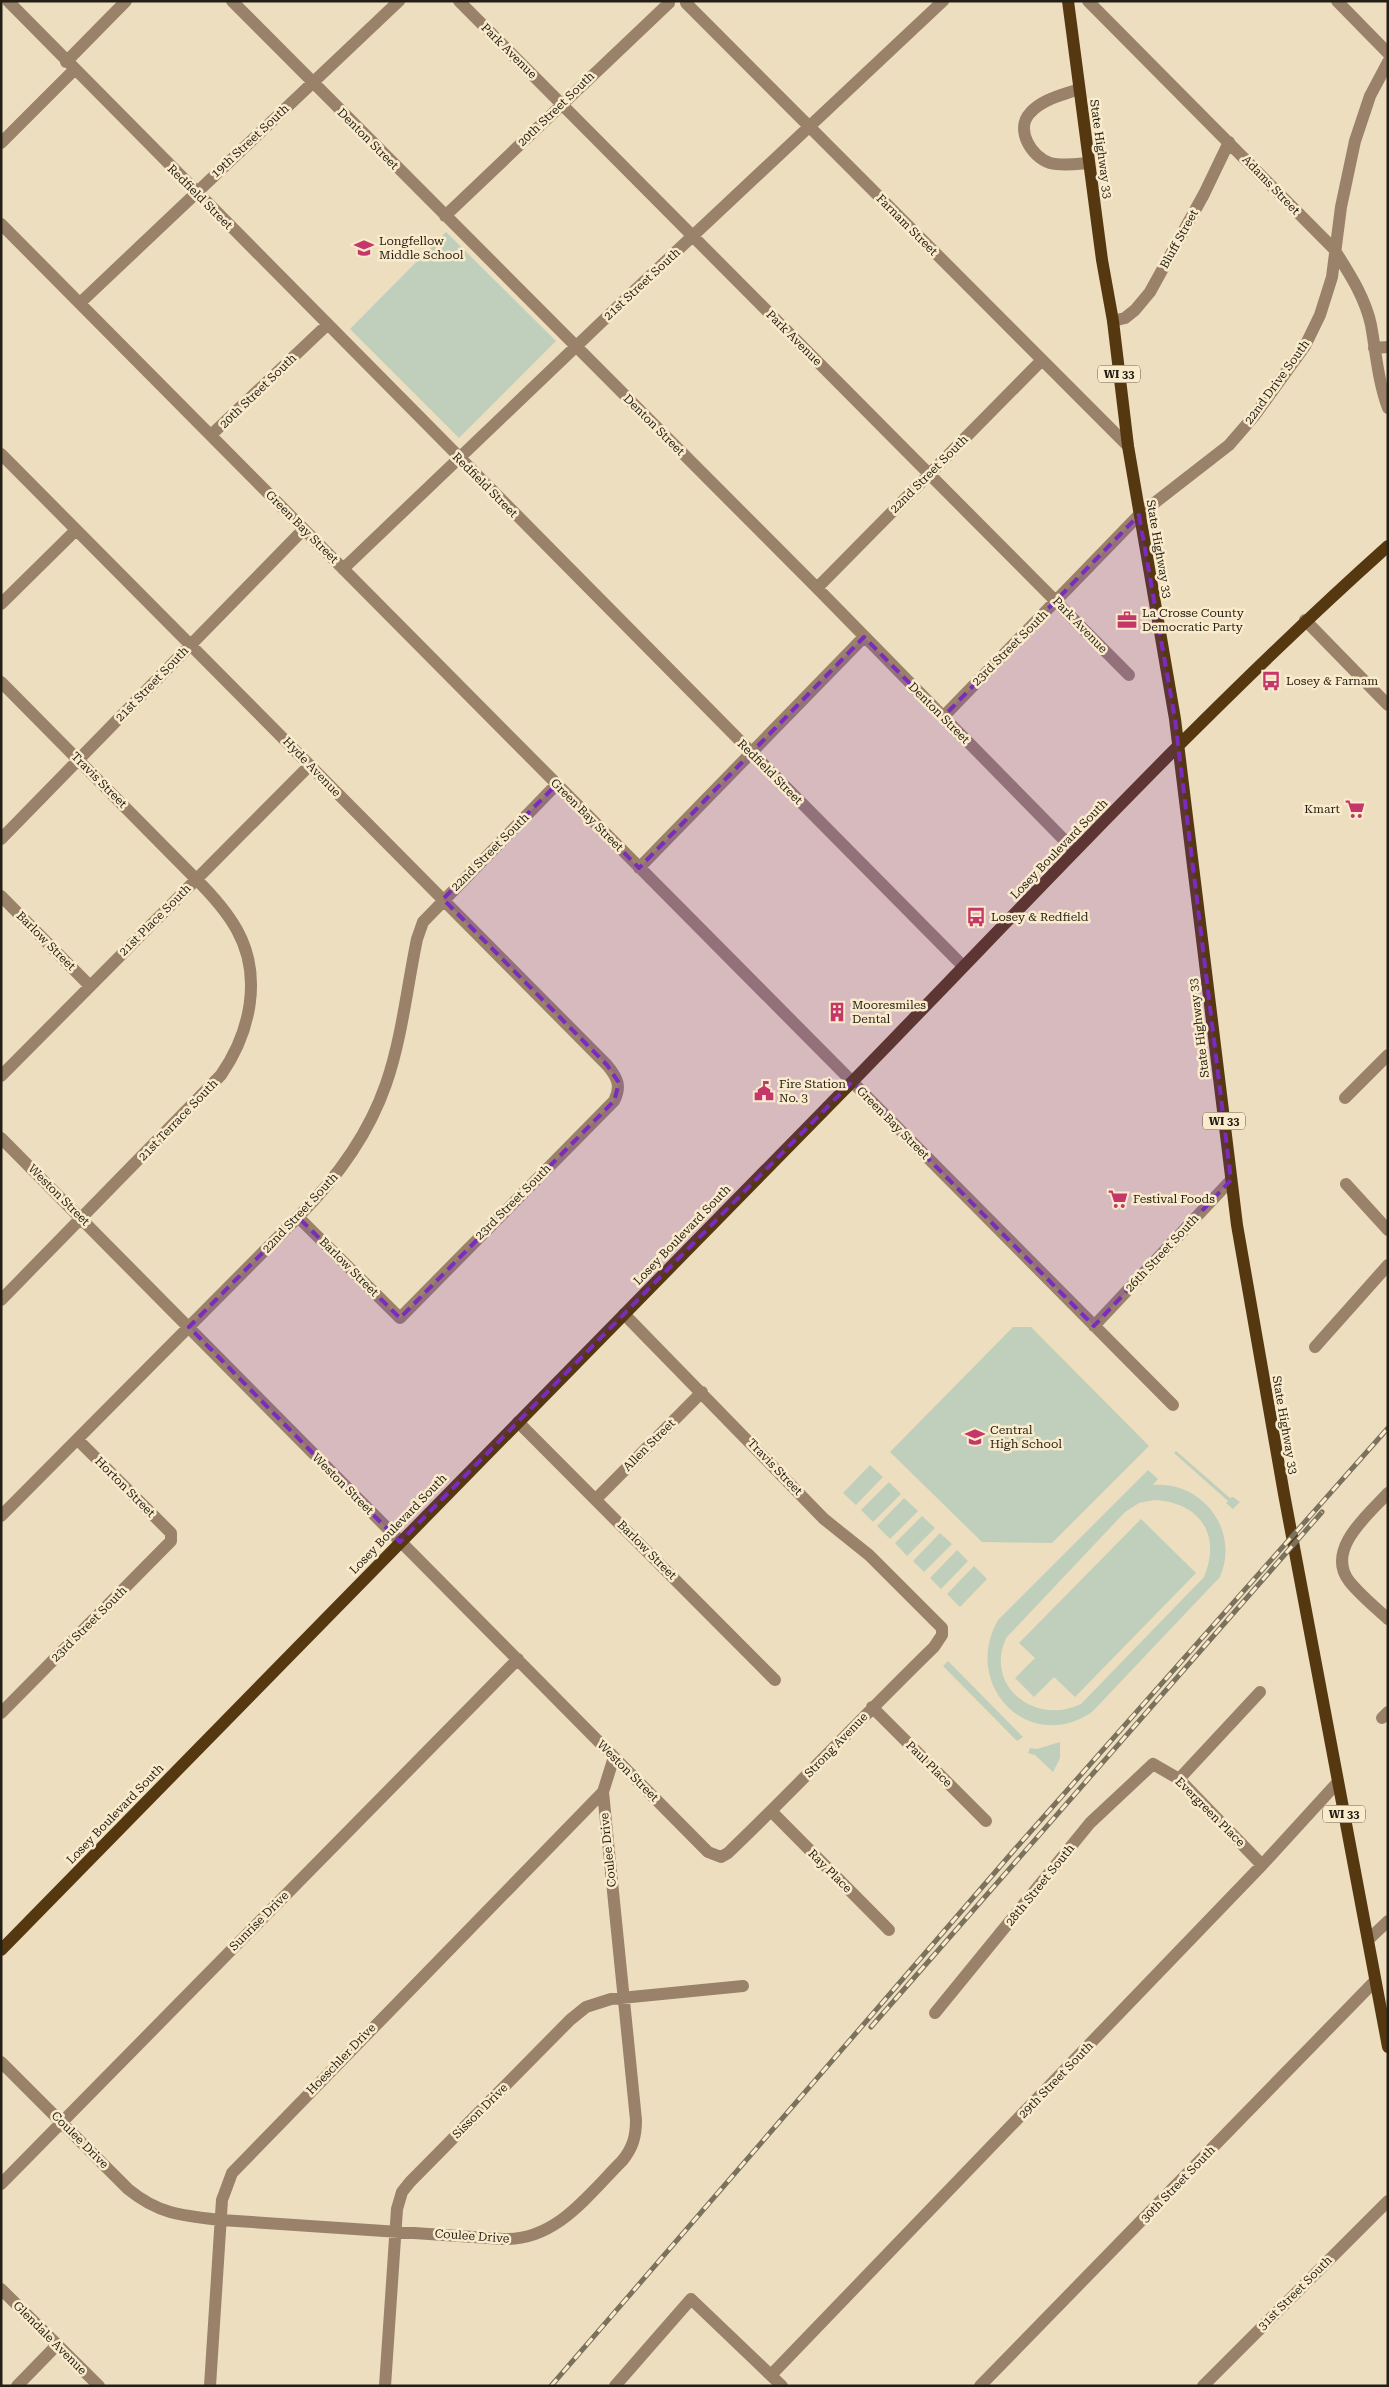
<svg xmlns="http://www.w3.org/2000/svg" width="1389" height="2387" viewBox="0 0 1389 2387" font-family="'Roboto Serif',serif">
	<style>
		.green { fill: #bfcfbb; fill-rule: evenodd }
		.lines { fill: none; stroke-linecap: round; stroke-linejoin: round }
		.minor { stroke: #998269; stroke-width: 12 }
		.major { stroke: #563810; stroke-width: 12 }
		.rail-casing { stroke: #7b725e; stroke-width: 5 }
		.rail { stroke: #faebcc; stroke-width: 3; stroke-dasharray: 9; stroke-linecap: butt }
		.marked { fill: #7b2cbf; fill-opacity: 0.2; stroke: #7b2cbf; stroke-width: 4; stroke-dasharray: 10 6; stroke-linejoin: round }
		.labels { text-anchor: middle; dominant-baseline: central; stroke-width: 5; stroke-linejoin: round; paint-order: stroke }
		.shield { fill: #faebcc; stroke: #645c4b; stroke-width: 1 }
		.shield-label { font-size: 11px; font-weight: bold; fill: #241f14 }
		.street-label { font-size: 12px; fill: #241f14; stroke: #faebcc }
		.poi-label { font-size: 12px; fill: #241f14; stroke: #faebcc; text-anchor: start }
	</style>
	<rect width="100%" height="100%" fill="#eddebf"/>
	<path class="green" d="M446,232L556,341L459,438L350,329Z
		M1013,1327H1031L1149,1446L1052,1543L982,1542L890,1452Z
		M1176,1451L1230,1498L1233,1497L1240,1502L1233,1509L1226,1503L1228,1501L1174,1453Z
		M870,1465L883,1477L856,1505L843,1493Z
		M1148,1470L1158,1479L1153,1485C1203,1481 1240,1531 1220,1577L1092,1712C1029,1755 961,1685 998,1620ZM1154,1500C1199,1502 1222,1534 1204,1577L1081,1704C1036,1726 984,1687 1006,1638L1125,1512L1139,1503Z
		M889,1482L901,1494L873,1522L861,1510Z
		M904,1498L918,1511L890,1539L877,1526Z
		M922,1516L935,1528L907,1556L895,1543Z
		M1141,1519L1196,1573L1075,1697L1054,1677L1034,1697L1015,1678L1035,1658L1019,1643Z
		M940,1533L952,1544L924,1572L913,1561Z
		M957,1550L968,1561L941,1589L930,1578Z
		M974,1566L987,1579L960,1607L947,1594Z
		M948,1661L1023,1737L1017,1741L943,1666Z
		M1060,1742V1758L1053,1772L1035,1755L1028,1753L1030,1748L1037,1749Z"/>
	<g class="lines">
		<path class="minor" d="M8,1L963,966
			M232,1L817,588L1075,851
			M459,1L1129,675
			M1088,1L1334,249C1349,273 1365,297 1371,325C1376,353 1378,381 1388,408
			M1337,1L1388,53
			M686,3L1128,446
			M66,62L126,1
			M1079,89C1063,95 1042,99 1030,113C1015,129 1031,157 1050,163C1062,166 1076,164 1089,163
			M1,143L74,70
			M445,216L669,3
			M1,224L1173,1405
			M80,303L399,1
			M1113,321L1125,318L1135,310L1150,292L1204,194L1229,142
			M1374,348L1388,347
			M211,435L327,325
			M1,454L607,1065C617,1077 622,1086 614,1101L400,1318L298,1217
			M343,569L633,292L943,1
			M817,588L1042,360
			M1,604L76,530
			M1305,620L1388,705
			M1,682L196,879C211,894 226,910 237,930C263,977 250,1033 221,1075L1,1300
			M943,717L1139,515L1229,445L1255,415L1305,346L1320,315L1332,277L1341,207L1355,141L1370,96L1388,62
			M1,839L304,529
			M639,868L864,637
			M1,896L90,986
			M1,1076L310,765
			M1345,1098L1388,1055
			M1,1138L708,1852L721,1857L728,1853C798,1786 864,1715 934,1647L942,1635V1628L869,1555L824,1519L624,1314
			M1346,1184L1388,1230
			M1094,1326L1231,1180
			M1315,1347L1388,1265
			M518,1422L775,1680
			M1388,1493C1369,1514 1325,1549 1349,1581C1360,1595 1375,1607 1388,1619
			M596,1499L702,1392
			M1,1516L298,1217C336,1179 368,1136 386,1084C402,1038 407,987 417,939L423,922L557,784
			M872,1707L986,1821
			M1,1713L171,1541V1533L78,1440
			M1382,1718L1388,1712
			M1179,1779L1260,1692
			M771,1811L889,1930
			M1368,1940L1388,1921
			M935,2013L1090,1823L1153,1764L1179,1779L1262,1865
			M1,2062L128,2189C158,2214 183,2216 221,2220L503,2239C556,2241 588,2195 622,2161C633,2148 636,2136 636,2120L603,1792L614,1757
			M1,2184L518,1659
			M1,2289L99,2386
			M771,2375L1262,1865L1338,1782
			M17,2386L57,2345
			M210,2386L222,2200L232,2173L603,1792
			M385,2386L397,2209L402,2192L410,2182L570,2020L586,2007L611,1999L743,1986
			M615,2386L691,2299L782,2386
			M980,2386L1375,1981
			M1203,2386L1388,2201"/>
		<path class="major" d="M1068,1L1102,260L1113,321L1128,446L1175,719L1237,1225L1284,1494L1388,2047
			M1,1950C285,1663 566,1374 848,1086C1026,904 1198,716 1388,546"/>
		<defs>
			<path id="rail" d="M871,2027L1322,1512
				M551,2386L1016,1848L1388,1428"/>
		</defs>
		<use href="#rail" class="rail-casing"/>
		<use href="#rail" class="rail"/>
	</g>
	<path class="marked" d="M1139,515L1175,719L1231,1180L1094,1326L852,1082L400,1542L189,1327L298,1217L400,1318L614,1101L619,1083L607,1065L443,899L557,784L639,868L864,637L943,717Z"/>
	<defs>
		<symbol id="school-bare" viewBox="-9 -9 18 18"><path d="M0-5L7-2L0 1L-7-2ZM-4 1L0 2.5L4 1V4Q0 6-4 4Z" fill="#c43768" stroke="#faebcc" stroke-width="2.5" paint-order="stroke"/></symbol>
		<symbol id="office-bare" viewBox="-9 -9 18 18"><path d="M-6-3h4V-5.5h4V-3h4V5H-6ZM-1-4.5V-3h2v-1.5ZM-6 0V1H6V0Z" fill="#c43768" stroke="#faebcc" stroke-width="2.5" paint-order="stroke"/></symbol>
		<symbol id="bus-bare" viewBox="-9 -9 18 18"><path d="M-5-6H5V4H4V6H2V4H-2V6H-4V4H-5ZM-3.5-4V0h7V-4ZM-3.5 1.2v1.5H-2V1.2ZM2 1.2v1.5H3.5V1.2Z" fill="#c43768" stroke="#faebcc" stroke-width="2.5" paint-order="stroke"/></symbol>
		<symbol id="supermarket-bare" viewBox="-9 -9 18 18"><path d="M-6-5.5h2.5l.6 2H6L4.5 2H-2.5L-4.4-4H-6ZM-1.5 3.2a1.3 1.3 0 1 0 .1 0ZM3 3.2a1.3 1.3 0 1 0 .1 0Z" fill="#c43768" stroke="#faebcc" stroke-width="2.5" paint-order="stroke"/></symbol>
		<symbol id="building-bare" viewBox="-9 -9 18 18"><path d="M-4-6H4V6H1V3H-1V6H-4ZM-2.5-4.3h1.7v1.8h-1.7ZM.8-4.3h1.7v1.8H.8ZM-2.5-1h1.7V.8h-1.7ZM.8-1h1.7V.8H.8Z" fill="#c43768" stroke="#faebcc" stroke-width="2.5" paint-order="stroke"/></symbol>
		<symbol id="civic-bare" viewBox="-9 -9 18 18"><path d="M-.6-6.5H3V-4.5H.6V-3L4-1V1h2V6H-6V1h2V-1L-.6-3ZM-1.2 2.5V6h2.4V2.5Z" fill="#c43768" stroke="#faebcc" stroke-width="2.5" paint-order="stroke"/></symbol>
	</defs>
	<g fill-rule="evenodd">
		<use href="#school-bare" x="350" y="234" width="28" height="28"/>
		<use href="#office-bare" x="1113" y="606" width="28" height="28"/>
		<use href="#bus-bare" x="1257" y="667" width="28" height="28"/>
		<use href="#supermarket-bare" x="1341" y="795" width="28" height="28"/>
		<use href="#bus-bare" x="962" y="903" width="28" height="28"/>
		<use href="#building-bare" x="823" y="998" width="28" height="28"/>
		<use href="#civic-bare" x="750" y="1077" width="28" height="28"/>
		<use href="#supermarket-bare" x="1104" y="1185" width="28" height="28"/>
		<use href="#school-bare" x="961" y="1423" width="28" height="28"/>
	</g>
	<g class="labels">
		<g class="shield">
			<rect x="1098" y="365.5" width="42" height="17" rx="4"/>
			<rect x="1203" y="1112.5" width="42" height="17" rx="4"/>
			<rect x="1323" y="1805.5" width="42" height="17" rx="4"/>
		</g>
		<g class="shield-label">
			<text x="1119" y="374">WI 33</text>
			<text x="1224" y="1121">WI 33</text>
			<text x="1344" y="1814">WI 33</text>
		</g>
		<g class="street-label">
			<text transform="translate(509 51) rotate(45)">Park Avenue</text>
			<text transform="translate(556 109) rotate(-44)">20th Street South</text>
			<text transform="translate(368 139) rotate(45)">Denton Street</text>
			<text transform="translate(250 141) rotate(-43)">19th Street South</text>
			<text transform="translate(1101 149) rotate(82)">State Highway 33</text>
			<text transform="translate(1271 185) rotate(46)">Adams Street</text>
			<text transform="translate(200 197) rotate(45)">Redfield Street</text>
			<text transform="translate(907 225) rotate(45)">Farnam Street</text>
			<text transform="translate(1179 239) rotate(-61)">Bluff Street</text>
			<text transform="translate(642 284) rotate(-43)">21st Street South</text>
			<text transform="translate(794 338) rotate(45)">Park Avenue</text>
			<text transform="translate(1277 382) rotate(-54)">22nd Drive South</text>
			<text transform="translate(258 391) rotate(-44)">20th Street South</text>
			<text transform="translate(654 425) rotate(45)">Denton Street</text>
			<text transform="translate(929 474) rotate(-45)">22nd Street South</text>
			<text transform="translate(485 485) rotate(45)">Redfield Street</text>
			<text transform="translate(302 527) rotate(45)">Green Bay Street</text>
			<text transform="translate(1159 549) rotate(80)">State Highway 33</text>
			<text transform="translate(1080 625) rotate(46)">Park Avenue</text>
			<text transform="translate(1010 648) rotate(-45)">23rd Street South</text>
			<text transform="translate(152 684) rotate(-46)">21st Street South</text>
			<text transform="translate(939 713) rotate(45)">Denton Street</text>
			<text transform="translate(312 767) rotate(46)">Hyde Avenue</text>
			<text transform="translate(770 772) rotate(45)">Redfield Street</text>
			<text transform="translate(99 780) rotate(45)">Travis Street</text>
			<text transform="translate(587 815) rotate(45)">Green Bay Street</text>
			<text transform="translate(1059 849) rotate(-46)">Losey Boulevard South</text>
			<text transform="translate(490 852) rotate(-45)">22nd Street South</text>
			<text transform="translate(155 920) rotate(-45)">21st Place South</text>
			<text transform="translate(46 941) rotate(45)">Barlow Street</text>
			<text transform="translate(1199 1028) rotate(-97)">State Highway 33</text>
			<text transform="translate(178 1120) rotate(-46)">21st Terrace South</text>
			<text transform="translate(893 1123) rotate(45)">Green Bay Street</text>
			<text transform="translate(59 1195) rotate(45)">Weston Street</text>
			<text transform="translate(513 1202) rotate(-45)">23rd Street South</text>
			<text transform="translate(300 1213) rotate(-47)">22nd Street South</text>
			<text transform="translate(682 1235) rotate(-46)">Losey Boulevard South</text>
			<text transform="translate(1162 1253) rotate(-47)">26th Street South</text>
			<text transform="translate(349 1267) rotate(45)">Barlow Street</text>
			<text transform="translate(1285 1425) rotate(80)">State Highway 33</text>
			<text transform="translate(649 1445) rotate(-45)">Allen Street</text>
			<text transform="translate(775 1467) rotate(46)">Travis Street</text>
			<text transform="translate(343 1484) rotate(45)">Weston Street</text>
			<text transform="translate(125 1487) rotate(45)">Horton Street</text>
			<text transform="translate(398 1524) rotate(-46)">Losey Boulevard South</text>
			<text transform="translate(647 1550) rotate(45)">Barlow Street</text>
			<text transform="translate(89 1624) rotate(-45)">23rd Street South</text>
			<text transform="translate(836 1745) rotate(-46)">Strong Avenue</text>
			<text transform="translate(929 1764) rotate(45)">Paul Place</text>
			<text transform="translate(628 1771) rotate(45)">Weston Street</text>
			<text transform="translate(1210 1812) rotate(45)">Evergreen Place</text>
			<text transform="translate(115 1814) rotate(-46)">Losey Boulevard South</text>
			<text transform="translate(608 1850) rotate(-96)">Coulee Drive</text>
			<text transform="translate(830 1871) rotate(45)">Ray Place</text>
			<text transform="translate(1040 1885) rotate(-51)">28th Street South</text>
			<text transform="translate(259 1921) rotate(-45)">Sunrise Drive</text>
			<text transform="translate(341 2059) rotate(-46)">Hoeschler Drive</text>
			<text transform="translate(1056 2080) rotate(-46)">29th Street South</text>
			<text transform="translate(480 2111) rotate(-45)">Sisson Drive</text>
			<text transform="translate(80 2140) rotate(45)">Coulee Drive</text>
			<text transform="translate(1178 2184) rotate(-46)">30th Street South</text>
			<text transform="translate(472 2236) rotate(4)">Coulee Drive</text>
			<text transform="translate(1295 2293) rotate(-45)">31st Street South</text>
			<text transform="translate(50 2338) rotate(45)">Glendale Avenue</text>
		</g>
		<g class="poi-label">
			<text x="379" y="241">Longfellow<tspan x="379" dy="14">Middle School</tspan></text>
			<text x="1142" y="613">La Crosse County<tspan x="1142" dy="14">Democratic Party</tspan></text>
			<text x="1286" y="681">Losey &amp; Farnam</text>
			<text x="1340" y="809" text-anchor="end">Kmart</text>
			<text x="991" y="917">Losey &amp; Redfield</text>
			<text x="852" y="1005">Mooresmiles<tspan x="852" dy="14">Dental</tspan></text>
			<text x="779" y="1084">Fire Station<tspan x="779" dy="14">No. 3</tspan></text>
			<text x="1133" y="1199">Festival Foods</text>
			<text x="990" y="1430">Central<tspan x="990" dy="14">High School</tspan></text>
		</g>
	</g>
	<rect width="1389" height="2387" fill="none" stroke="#241f14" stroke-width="5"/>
</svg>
